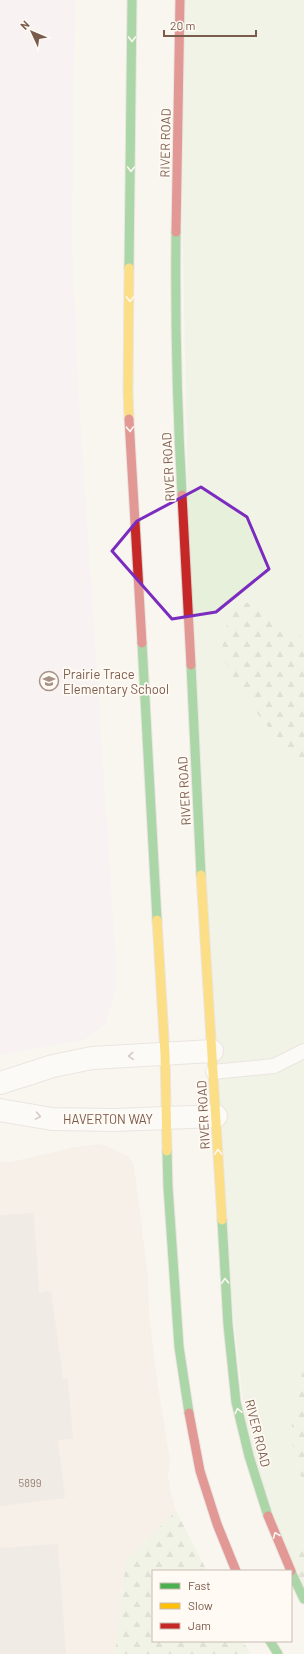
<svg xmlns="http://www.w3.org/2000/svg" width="304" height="1654" viewBox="0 0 304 1654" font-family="Barlow,sans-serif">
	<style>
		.residential { fill: #f2e8de }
		.education { fill: #f6eef6 }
		.grass { fill: #e7f0db }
		.forest { fill: url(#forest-firs) }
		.building { fill: #e6ded7 }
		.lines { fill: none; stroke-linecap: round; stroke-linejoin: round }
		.lane-casing { stroke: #d7d1cb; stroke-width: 16 }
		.street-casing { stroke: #d7d1cb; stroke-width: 24 }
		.fast-casing { stroke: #d9d2cb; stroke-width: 11 }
		.slow-casing { stroke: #d9d2cb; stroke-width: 11 }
		.jam-casing { stroke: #d9d2cb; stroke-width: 11 }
		.lane { stroke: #fefefd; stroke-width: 14 }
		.street { stroke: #fefefd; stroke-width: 22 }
		.fast { stroke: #4caf50; stroke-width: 9 }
		.slow { stroke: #ffc107; stroke-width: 9 }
		.jam { stroke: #c62828; stroke-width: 9 }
		.oneway { stroke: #fffaf3 }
		.oneway2 { stroke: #a8958b }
		.marked { fill: none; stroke: #7b2cbf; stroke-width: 3; stroke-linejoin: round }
		.labels { text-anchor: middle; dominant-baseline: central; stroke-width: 3.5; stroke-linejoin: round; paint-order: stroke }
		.number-label { font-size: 11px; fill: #977e72 }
		.street-label { font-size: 13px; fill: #7a5c4d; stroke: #fffaf3 }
		.poi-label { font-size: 13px; fill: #7a5c4d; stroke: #fffaf3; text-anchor: start }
	</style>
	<defs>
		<pattern id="forest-firs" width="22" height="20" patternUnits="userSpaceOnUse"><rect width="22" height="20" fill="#e7f0db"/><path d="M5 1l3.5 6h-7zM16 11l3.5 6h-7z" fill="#c0c6b4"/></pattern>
	</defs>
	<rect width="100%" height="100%" fill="#f9f5f0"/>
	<path class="residential" d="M99,1144L107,1146L129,1157L134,1166L148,1276L149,1313L156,1374L170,1460L168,1476L170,1490L176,1511L126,1561L115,1654H0V1162H11L71,1148Z"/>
	<path class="education" d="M0,0H75L72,239L78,383L117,978L113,1001L105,1025L84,1040L0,1055Z"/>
	<path class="grass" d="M178,0H304V640L264,606L232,600L221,654L244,697L304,771V1363L290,1435L304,1487V1542L292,1574L249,1456L221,1202L191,662Z"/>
	<path class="forest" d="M232,600L264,606L304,640V771L244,697L221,654Z
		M304,1363V1487L290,1435Z
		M176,1511L207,1571H153V1641H243L250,1654H115L126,1561Z
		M304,1542V1599L292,1574Z"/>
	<path class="building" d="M34,1213L39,1293L51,1291L63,1379H68L73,1439L58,1440L65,1498L0,1506V1215Z
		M58,1544L66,1654H0V1548Z"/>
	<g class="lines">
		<defs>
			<path id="lane" d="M213,1072L274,1066L304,1051"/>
			<path id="street" d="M0,1083L53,1066L92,1058L212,1051
				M0,1110L52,1119L115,1120L216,1116"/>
			<path id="fast" d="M176,232C175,320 177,407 182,495
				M129,268L132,0
				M142,643L157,920
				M191,665L201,875
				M167,1151L168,1187L179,1347L189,1413
				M222,1220L228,1325L236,1402L249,1456L268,1516
				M291,1572L304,1599
				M270,1641L278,1654"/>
			<path id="slow" d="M129,268L128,392L129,419
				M201,875L222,1220
				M157,920L165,1054L167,1151"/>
			<path id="jam" d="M176,232L180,0
				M129,419L142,643
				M182,495L191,665
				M189,1413L200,1471L217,1524L236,1571
				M268,1516L291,1571"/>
		</defs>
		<use href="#lane" class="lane-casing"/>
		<use href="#street" class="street-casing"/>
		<use href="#fast" class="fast-casing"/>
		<use href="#slow" class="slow-casing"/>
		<use href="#jam" class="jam-casing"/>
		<use href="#lane" class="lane"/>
		<use href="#street" class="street"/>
		<use href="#fast" class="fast"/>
		<use href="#slow" class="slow"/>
		<use href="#jam" class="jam"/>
	</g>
	<defs><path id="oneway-chevron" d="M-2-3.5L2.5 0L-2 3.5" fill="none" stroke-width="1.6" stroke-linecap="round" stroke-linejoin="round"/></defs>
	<g class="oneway">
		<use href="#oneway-chevron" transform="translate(132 39) rotate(90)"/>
		<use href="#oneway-chevron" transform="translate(131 169) rotate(90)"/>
		<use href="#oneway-chevron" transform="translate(130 299) rotate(91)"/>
		<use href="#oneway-chevron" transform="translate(130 429) rotate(87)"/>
		<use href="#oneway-chevron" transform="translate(218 1152) rotate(-93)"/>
		<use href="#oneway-chevron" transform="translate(225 1281) rotate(-93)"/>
		<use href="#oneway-chevron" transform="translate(238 1411) rotate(-103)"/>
		<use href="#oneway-chevron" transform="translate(276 1535) rotate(-112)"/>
	</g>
	<g class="oneway2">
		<use href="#oneway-chevron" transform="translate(131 1056) rotate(176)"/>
		<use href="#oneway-chevron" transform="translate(38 1116) rotate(10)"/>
	</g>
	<path d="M0 0H304V1654H0ZM201,487L247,517L269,569L216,612L172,619L112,551L137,521Z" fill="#f9f5f0" fill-opacity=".55" fill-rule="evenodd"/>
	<path class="marked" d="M201,487L247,517L269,569L216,612L172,619L112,551L137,521Z"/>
	<defs>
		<symbol id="school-ring" viewBox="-11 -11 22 22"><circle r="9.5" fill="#fffaf3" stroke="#a69286" stroke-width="1.5"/><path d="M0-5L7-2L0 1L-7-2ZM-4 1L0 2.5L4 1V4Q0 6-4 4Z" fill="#a69286"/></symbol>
	</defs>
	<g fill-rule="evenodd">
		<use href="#school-ring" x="38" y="670" width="22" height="22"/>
	</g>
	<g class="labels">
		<g class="number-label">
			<text x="30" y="1482">5899</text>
		</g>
		<g class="street-label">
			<text transform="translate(165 143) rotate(-89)">RIVER ROAD</text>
			<text transform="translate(168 467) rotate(-93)">RIVER ROAD</text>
			<text transform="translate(184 791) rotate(-93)">RIVER ROAD</text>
			<text transform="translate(203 1115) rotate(-93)">RIVER ROAD</text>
			<text x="108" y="1119">HAVERTON WAY</text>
			<text transform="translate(258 1433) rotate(76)">RIVER ROAD</text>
		</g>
		<g class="poi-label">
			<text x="63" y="674">Prairie Trace<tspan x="63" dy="15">Elementary School</tspan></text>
		</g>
	</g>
	<rect x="152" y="1570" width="140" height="72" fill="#fffaf3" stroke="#cabbb1"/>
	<rect x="160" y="1583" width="20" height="6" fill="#4caf50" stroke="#cabbb1"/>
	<text x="188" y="1590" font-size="12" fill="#7a5c4d">Fast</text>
	<rect x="160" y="1603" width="20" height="6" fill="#ffc107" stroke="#cabbb1"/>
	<text x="188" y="1610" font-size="12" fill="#7a5c4d">Slow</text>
	<rect x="160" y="1623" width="20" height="6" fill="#c62828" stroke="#cabbb1"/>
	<text x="188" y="1630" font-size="12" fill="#7a5c4d">Jam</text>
	<g transform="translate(32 32) rotate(314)" stroke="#fffaf3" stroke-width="3" paint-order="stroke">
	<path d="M0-3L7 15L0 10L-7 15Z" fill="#7a5c4d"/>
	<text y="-6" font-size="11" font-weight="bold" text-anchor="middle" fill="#7a5c4d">N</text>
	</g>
	<path d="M164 30v6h92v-6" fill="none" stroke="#7a5c4d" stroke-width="2"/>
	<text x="170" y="30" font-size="12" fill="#7a5c4d" stroke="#fffaf3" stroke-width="3" paint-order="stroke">20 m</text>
</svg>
